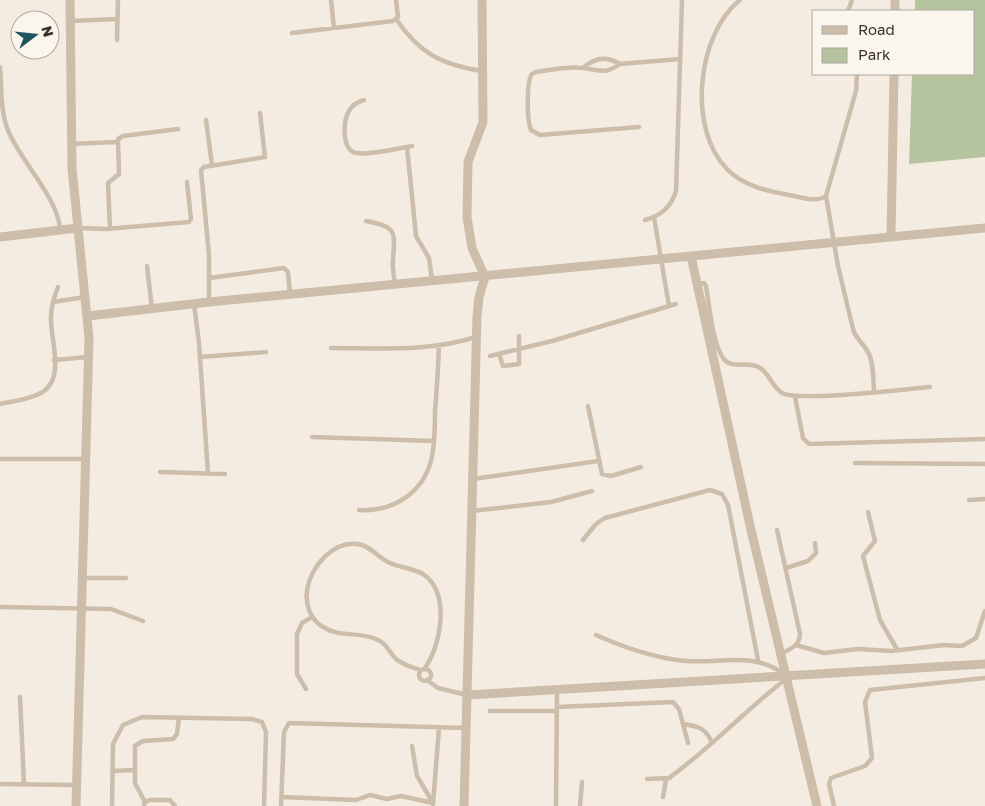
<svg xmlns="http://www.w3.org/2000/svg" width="985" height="806" viewBox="0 0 985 806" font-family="'Golos Text',sans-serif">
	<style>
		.green { fill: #b5c49f }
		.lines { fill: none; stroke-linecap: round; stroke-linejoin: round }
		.service { stroke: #cdbdab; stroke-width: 4.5 }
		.minor { stroke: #cdbdab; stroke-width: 9 }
	</style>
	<rect width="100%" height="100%" fill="#f4ece0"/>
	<path class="green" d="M915,0H985V157L909,164L912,74H974V11H915Z"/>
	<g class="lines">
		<path class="service" d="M331,0L334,28
			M740,0C697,34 687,129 727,169C743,186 767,191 789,195C800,197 816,203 826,196L856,91L857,74
			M848,11L852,0
			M396,19C420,54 441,64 481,71
			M71,21L117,19
			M292,33L393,21L398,17L396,0
			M117,40L118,0
			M620,64L680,59
			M0,67C2,88 0,108 7,128C19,160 58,197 60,229
			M583,68C595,57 607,56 620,64C604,75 600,70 583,68C569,66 550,70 536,72L532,74C526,82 527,121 531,130L540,135L639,127
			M364,100C357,102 352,105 349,111C343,121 342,146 353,152C363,157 400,148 412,146
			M206,120L212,165
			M71,144L116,142
			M407,147L416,236L429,258L432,280
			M826,196L838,266L853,329C856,339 863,343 868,352C874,363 873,378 874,391
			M654,217L669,306
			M645,220C662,215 671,207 676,191L682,0
			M366,221C397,227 395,231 393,259C392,267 394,276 395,284
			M78,228L106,229L189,222L191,219L187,182
			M110,229L108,183L119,174L118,139L123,136L178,129
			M147,266L152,309
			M209,278L284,268L288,272L290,295
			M697,284L704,283L706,286C709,302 713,353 727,362C736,368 749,361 760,368C770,374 772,387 782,393C799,402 905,389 930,387
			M53,302L85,297
			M209,302V255L201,170L204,167L265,157L260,113
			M194,304L199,343L208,473
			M331,348C380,348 429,352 476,337
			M499,354L503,366L519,364V336
			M490,356L552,341L676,304
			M200,357L266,352
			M54,360L88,357
			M795,397L803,438L809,444L985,439
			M0,404C13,401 33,399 44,391C65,376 50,338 51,317C51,306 54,297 58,287
			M588,406L602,474L611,476L641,467
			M312,437L434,441
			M0,459H86
			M855,463L985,464
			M160,472L225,474
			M473,479L598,461
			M969,500L985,499
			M359,510C392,512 422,494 431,461C435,445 435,427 435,411C437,390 438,368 439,346
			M472,511L551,502L592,491
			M868,512L875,541L863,556L880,620L898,651
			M777,530L800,634C800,645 791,649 782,653
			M583,540L596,524L605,518L710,490L722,494L728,505L758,660
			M786,568L808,561L816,553L815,543
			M82,578H126
			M0,607L111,609L143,621
			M596,635C623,647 648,656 677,660C716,666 752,649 785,675
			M796,645L824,653L858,649L891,651L944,645L962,646L976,638L985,611
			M419 675a6 6 0 1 1 12 0a6 6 0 1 1-12 0Z
			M420,670C412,667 403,665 396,659C390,653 387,644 378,640C361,631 340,638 323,627C311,620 305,605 307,591C310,567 334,538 362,545C372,548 380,559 390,563C401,568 413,568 423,574C451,593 441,645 425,668
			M427,680L438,688L467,695
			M306,689L297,674V634L302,623L312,617
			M20,697L24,784
			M557,707L673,702L679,709L688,743
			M490,711H557
			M683,724C698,726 706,728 712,743
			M412,746L417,776L433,803
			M113,771L134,770
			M647,779L670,778
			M0,784L77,785
			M281,797L356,800L370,795L387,799L401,796L433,803
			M663,797L666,780C709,750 744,711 786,679
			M145,802L135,783V746L143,741L173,739L177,734L179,718
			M433,804L439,728
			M112,806L113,744L123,725L142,717L252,719L262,722L266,732L264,806
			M144,806L145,802L150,800H170L175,806
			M281,806L284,732L289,723L466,728
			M556,806L557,690
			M580,806L582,782
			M834,806L829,784L831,778L865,766L872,758L865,702L870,690L985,678"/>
		<path class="minor" d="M70,0L72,168L89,338L76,806
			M895,11V0
			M0,237L78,228
			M891,237L894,74
			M691,256L751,530L817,806
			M88,316L209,302L985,228
			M467,695L985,664
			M464,806L477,317L479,297L485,277L472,248L467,217L468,162L483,122L482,0"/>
	</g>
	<rect x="812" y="10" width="162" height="65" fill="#fbf6ed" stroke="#aea79f"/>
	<rect x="822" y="26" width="25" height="8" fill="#cdbdab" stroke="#aea79f"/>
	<text x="858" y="35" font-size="15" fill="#3b312a">Road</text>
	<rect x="822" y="48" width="25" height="15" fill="#b5c49f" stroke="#aea79f"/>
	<text x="858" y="60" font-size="15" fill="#3b312a">Park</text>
	<g transform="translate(35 35) rotate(74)"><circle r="24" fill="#fbf6ed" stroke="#aea79f"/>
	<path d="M0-4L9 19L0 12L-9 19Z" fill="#1d565f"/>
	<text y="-8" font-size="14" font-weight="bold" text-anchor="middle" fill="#3b312a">N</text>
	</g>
</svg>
